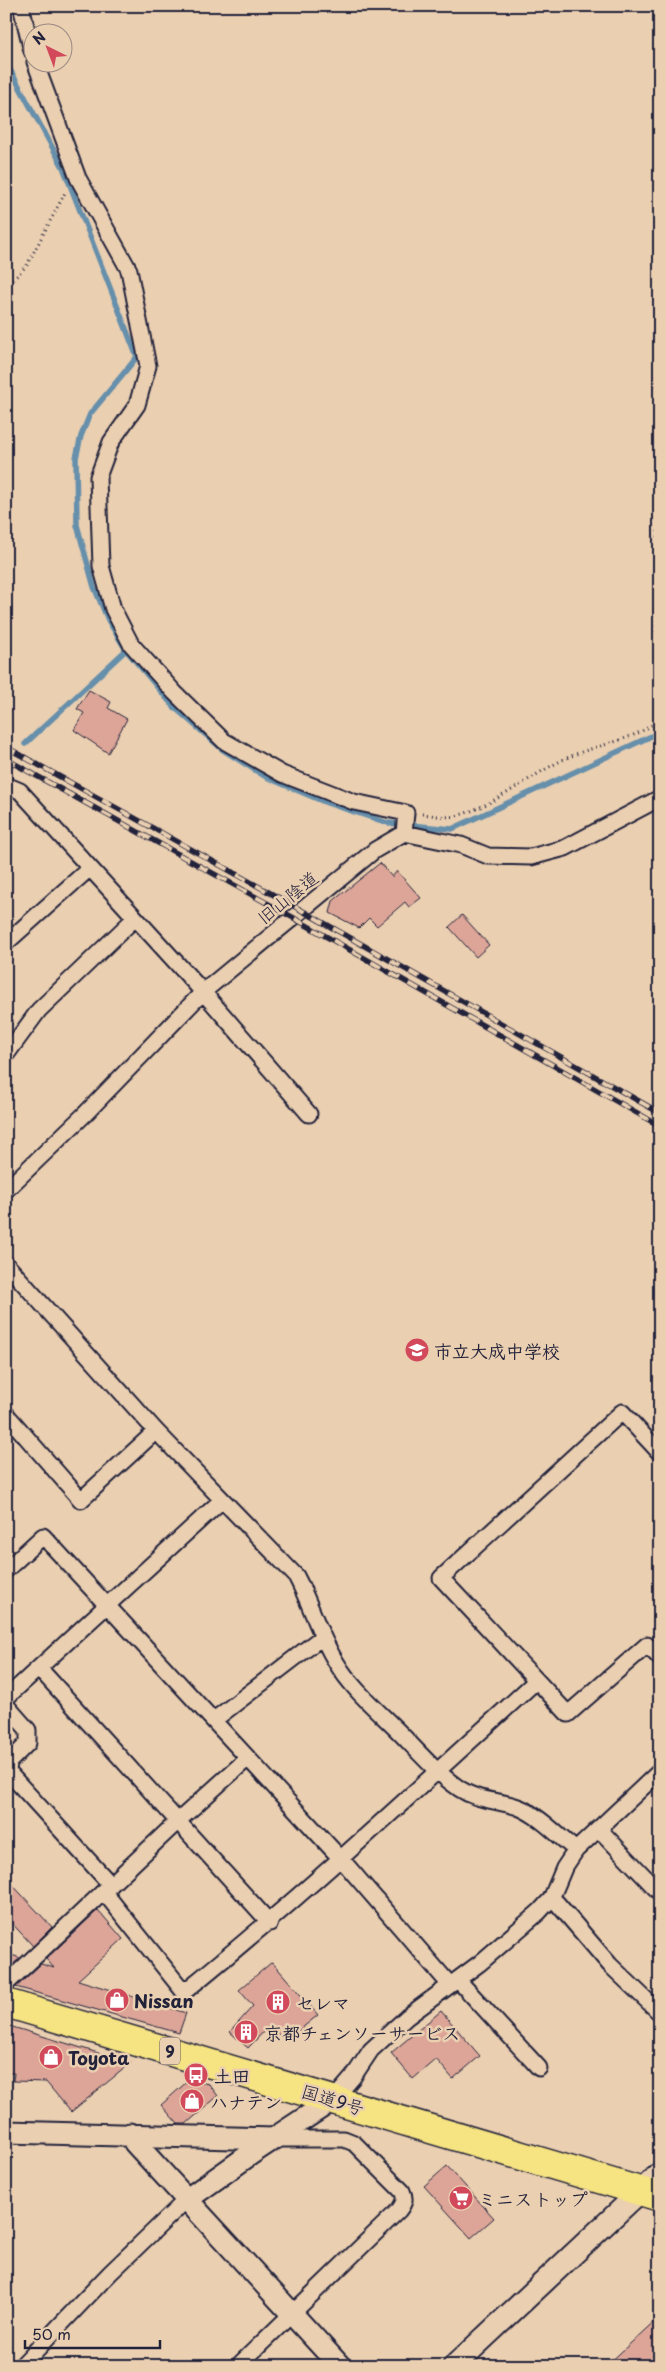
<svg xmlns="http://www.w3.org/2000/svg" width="666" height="2372" viewBox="0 0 666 2372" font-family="'Playpen Sans','Klee One',sans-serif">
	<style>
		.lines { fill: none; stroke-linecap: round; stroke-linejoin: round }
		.stream { stroke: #668fab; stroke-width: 5.5 }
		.building { fill: #dda598; stroke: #22223b }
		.street-casing { stroke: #22223b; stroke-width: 19 }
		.secondary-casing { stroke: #22223b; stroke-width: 25 }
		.highway-casing { stroke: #22223b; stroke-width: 31 }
		.path { stroke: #22223b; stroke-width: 3; stroke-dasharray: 1 4; stroke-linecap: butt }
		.street { stroke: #eacfb1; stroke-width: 15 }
		.secondary { stroke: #eacfb1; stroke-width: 21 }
		.highway { stroke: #f6e381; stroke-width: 28 }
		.rail-casing { stroke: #22223b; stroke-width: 5.5 }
		.rail { stroke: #eacfb1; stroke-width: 4; stroke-dasharray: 11; stroke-linecap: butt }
		.labels { text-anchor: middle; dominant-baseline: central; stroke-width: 5; stroke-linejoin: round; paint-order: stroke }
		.shield { fill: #eacfb1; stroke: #5e565e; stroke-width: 1 }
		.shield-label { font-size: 16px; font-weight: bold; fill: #22223b }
		.street-label { font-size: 18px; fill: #22223b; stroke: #eacfb1 }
		.poi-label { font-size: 18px; font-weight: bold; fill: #22223b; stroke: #eacfb1; text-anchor: start }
	</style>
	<rect width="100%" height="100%" fill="#eacfb1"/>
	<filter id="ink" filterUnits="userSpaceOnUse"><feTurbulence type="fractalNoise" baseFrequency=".02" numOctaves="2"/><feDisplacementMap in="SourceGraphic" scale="10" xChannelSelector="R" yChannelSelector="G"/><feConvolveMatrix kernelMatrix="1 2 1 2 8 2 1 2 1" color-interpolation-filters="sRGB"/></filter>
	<g filter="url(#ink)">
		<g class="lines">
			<path class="stream" d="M6,62L63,167L137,357L90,414L81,436L76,458L77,525L94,587L108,620L126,650L174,707L223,750L266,777L327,803L388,823L452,829L660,732
				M25,744L126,650
				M6,770L8,771"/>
		</g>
		<path class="building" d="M89,690L111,702L108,708L127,719L108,753L74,730L84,713L77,709Z
			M380,863L392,877L397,871L421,898L409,907L405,902L377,926L369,918L359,928L330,913L333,901Z
			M462,915L489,945L476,957L449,927Z
			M6,1878L52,1927L33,1946L6,1917Z
			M98,1910L123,1939L78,1980L186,2013L179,2033L16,1987L41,1964L54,1968L46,1959Z
			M6,1953L20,1958L6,1971Z
			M272,1962L318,2015L285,2042L270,2025L248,2048L230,2032L253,2006L239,1990Z
			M441,2011L480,2056L453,2079L436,2059L413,2079L391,2053Z
			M6,2025L131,2063L71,2112L46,2082L13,2081L14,2073H6Z
			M189,2080L209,2084L218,2096L186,2124H178L161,2105Z
			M447,2166L494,2218L471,2238L424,2186Z
			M660,2316V2366H606Z"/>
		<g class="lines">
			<defs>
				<path id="street" d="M21,6L32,51
					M35,62L78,178L129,270L148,366L137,405L111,442L98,477L101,566L113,609L131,644L175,693L224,741L282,774L354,802L406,813L404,833
					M6,785L20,791L203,992L309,1114
					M6,943L90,868
					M6,1055L39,1010L134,919
					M6,1190L85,1114L203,992L375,850L404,833L461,845L488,856L531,857L565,848L660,798
					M6,1264L156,1431L296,1576C311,1604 319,1635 336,1662C351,1688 376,1709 397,1730C417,1750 436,1773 460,1789C478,1801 498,1800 518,1807C539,1815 558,1836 576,1850
					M6,1414L81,1500L156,1431
					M660,1453L622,1412L441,1578L568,1714L647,1645L660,1658
					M6,1570L43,1536L342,1860L450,1985
					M39,1668L270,1923
					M6,1698L222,1500
					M6,1705L28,1730V1743L9,1762L8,1772L111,1885
					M214,1720L322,1637
					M599,1829L660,1893
					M104,1892L184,1992C306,1893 420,1787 536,1681
					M551,1899L557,1903L610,1965L660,2013
					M458,1980L539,2068
					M6,1984L178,1821L248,1758
					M334,2099L353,2077L371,2050L407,2017L480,1963L539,1912L551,1899L564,1868L576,1850L660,1771
					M21,2366L110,2273L186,2200
					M238,2366L399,2210C404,2203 406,2199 402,2191L354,2143L344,2139H274"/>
				<path id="secondary" d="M6,2132L274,2139
					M130,2134L135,2143L340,2366
					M186,2200L252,2153L334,2099
					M454,2366L660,2173"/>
				<path id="highway" d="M6,2003L660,2197"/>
			</defs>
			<use href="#street" class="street-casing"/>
			<use href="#secondary" class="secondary-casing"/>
			<use href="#highway" class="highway-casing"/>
			<path class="path" d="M6,287L27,265L66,191
				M660,361L657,374L658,515L656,633L660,656
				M422,814C432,815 446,818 456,816C500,804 534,771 576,754C604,743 637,740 660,718"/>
			<use href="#street" class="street"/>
			<use href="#secondary" class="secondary"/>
			<use href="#highway" class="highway"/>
			<defs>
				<path id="rail" d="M6,747L301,910L660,1113
					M6,759L292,917L660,1126"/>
			</defs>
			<use href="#rail" class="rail-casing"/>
			<use href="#rail" class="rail"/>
		</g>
	</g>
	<defs>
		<symbol id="school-disc" viewBox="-11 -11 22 22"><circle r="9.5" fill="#d1495b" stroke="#eacfb1"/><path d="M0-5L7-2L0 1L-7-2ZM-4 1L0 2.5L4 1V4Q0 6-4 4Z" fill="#fff"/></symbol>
		<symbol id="shop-disc" viewBox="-11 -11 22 22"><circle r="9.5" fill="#d1495b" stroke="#eacfb1"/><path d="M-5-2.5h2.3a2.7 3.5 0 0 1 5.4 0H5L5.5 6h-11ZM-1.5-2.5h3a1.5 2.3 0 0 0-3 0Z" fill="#fff"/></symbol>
		<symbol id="building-disc" viewBox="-11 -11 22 22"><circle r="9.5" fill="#d1495b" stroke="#eacfb1"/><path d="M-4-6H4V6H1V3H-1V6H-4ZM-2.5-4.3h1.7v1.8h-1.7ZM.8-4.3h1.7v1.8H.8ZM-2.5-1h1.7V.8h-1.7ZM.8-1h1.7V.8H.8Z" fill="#fff"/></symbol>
		<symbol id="bus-disc" viewBox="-11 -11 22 22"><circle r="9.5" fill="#d1495b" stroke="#eacfb1"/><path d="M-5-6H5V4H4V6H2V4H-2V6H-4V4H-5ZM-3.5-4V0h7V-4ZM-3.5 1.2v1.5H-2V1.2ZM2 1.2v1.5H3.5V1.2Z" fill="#fff"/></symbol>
		<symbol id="supermarket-disc" viewBox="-11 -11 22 22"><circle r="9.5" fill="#d1495b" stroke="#eacfb1"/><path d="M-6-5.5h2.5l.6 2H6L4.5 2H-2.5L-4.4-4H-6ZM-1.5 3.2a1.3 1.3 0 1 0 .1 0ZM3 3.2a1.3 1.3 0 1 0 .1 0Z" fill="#fff"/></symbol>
	</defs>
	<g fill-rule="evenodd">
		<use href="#school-disc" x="403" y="1336" width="28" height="28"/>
		<use href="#shop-disc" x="103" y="1986" width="28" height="28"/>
		<use href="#building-disc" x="264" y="1988" width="28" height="28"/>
		<use href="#building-disc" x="232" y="2018" width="28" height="28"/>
		<use href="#shop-disc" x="37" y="2043" width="28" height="28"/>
		<use href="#bus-disc" x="182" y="2061" width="28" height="28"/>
		<use href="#shop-disc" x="178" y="2087" width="28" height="28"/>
		<use href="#supermarket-disc" x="447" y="2184" width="28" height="28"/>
	</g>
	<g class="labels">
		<rect class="shield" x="160" y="2037.5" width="20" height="27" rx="4"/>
		<g class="shield-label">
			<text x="170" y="2051">9</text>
		</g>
		<g class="street-label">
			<text transform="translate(287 897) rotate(-39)">旧山陰道</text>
			<text transform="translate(333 2099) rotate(17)">国道9号</text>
		</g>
		<g class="poi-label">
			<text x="434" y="1350">市立大成中学校</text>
			<text x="134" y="2000">Nissan</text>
			<text x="296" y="2002">セレマ</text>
			<text x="264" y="2032">京都チェンソーサービス</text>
			<text x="68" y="2057">Toyota</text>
			<text x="214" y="2075">土田</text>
			<text x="210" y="2101">ハナテン</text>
			<text x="478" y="2198">ミニストップ</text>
		</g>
	</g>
	<rect width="666" height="2372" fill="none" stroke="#eacfb1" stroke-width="25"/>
	<rect x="12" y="12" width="641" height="2347" fill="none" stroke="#22223b" stroke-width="2" filter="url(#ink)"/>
	<g transform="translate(48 48) rotate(318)"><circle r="24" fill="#eacfb1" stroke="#9a8a82"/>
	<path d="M0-4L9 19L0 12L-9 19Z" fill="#d1495b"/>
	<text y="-8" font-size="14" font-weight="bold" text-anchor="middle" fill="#22223b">N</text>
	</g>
	<path d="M25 2340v8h135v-8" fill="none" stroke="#22223b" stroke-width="2.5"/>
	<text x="32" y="2340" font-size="15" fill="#22223b" stroke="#eacfb1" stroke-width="4" paint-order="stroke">50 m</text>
</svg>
